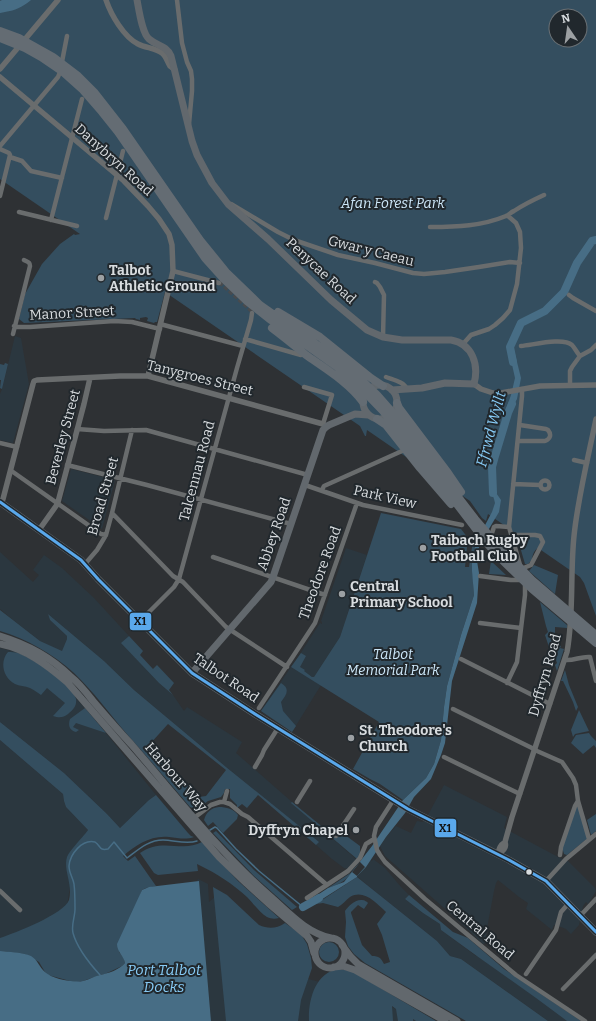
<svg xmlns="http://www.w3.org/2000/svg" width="596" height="1021" viewBox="0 0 596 1021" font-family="Bitter,serif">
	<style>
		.built { fill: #2b373f }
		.green { fill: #344e5f; fill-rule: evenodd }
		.water { fill: #476d85 }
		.pier { fill: #2e3134 }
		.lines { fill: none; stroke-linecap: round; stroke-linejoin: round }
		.stream { stroke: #476d85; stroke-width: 1.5 }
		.river { stroke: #476d85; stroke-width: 8 }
		.minor-tunnel { stroke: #484b4e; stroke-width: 4.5; stroke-dasharray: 4.5 2; stroke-linecap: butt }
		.minor { stroke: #696c6d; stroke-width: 4.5 }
		.tertiary { stroke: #696c6d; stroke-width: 5.5 }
		.primary { stroke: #62686d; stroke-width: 7 }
		.motorway { stroke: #646c73; stroke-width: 8 }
		.bus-1-casing { stroke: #21282d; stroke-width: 6 }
		.bus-1 { stroke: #5aa8eb; stroke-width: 3 }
		.poi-dot { fill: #9ca0a3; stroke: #21282d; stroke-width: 1.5 }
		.bus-dot { fill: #d8dcdf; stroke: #21282d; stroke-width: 1.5 }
		.labels { text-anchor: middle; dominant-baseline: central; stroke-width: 4; stroke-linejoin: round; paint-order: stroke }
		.street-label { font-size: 14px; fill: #d8dcdf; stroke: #21282d }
		.park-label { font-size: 14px; font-style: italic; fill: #cde7f9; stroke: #21282d }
		.poi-label { font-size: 14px; font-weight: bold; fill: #d8dcdf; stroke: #21282d; text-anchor: start }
		.water-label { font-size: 15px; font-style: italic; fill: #87cbf6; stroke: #21282d }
		.line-badge { stroke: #21282d; stroke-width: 1.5 }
		.pale-badge-label { font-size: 11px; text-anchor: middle; font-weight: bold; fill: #111 }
	</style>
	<rect width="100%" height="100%" fill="#2e3134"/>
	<path class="built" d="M15,336L21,338L29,384L13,443L0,440V394L2,389Z
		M71,469L115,480L102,529L62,501Z
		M346,548L367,555L340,637L314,677H312L293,665L320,623L322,624V622L321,621Z
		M0,552L33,582L39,575L33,570L44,555L62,568L94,598L129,636L122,643L159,683L173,695L184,711L187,707L242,742L236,753L292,802V803L365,867L370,860L372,861L373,859L385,868L401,887L409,895L405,899L423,913L440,924L441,930L476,956L487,958L576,1021H548L461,959L450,956L437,941L382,897L348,869L344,868L332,859L316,845L318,842L226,767L134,690L104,661L48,614L50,620L67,636V639L62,652L40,641L13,620L0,609Z
		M0,648L17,652L59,678L106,733L156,795L149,800L120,828L107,814L64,773L0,722Z
		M291,667L321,685L292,732L261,711Z
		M0,740L63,794L64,801L66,807L88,830L66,864L70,886L67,907L1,952L0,951Z
		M444,785L507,817L504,828L560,858L568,861L595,888L596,891L588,904L586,902L583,906L579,925L571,934L566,929L561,927L554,925L552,930L526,909L528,903L519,897L498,880L496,883L494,891L488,923L485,943L483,944L460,922L385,856L380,846L386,837L396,826L411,833L417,821L423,822L428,815Z
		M198,879L208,884L209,902L219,893L301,977L327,984L355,985L416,1021H211L198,881H197Z"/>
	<path class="green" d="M0,0H596V616L584,583L580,577L538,548C534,550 532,556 532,560L528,564H525L518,540L521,537L488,514L486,521L482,518L470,501L367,430L366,436H365L360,426L165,292L157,322H155L154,323L147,321L148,318L146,317L140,318V320L136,319L135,318L24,323L19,319L25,294L42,264L60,244L74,234L75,235L80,234L0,179ZM556,16H580V40H556Z
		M5,363L8,364L2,389L0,388L1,380H0V364L4,365Z
		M381,513L461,529L468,538L465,567H469L472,547L476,536L478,540L472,561L474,595L461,635L447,686L444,707L441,740L434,764L426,778L403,800L380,784L370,779L353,769L379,722L291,667L301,653L306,656L300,667L305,670L304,671L312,677H314L340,637Z
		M491,561L506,575L489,574Z
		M534,565L558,575L555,594L529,571Z
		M540,602L567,625V628L555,627V644L561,646L560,648L564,649L557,671L555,665L557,663L556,660L554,662L545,635L548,632L546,626Z
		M0,610L40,641L62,651L67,639V636L50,620L48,614L104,661L134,690L226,767L319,842L316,845L258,795L247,808L242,804L237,808V805L230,798V789H225L224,793L221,797L208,801L200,807L199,806L193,808L190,807C169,782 148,758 126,733C109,713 93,691 74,673C53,654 27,639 0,631ZM168,724L226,770L206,796L199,797L157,753L149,745Z
		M129,636L143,651L140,655L153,669L157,665L174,683L169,690L173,695L159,683L121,643Z
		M8,652C12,652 14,652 18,653C31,657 73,685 76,699C77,706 73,710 68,714C63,718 59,718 53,716L65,703L47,688L41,695C37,692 34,690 30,688C25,686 19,686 15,684C2,677 0,661 8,652Z
		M565,670L569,685L578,707L576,711L573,702L563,681H561Z
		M281,683C291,689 286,695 281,702L283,711L296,726L292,732L261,711Z
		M85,708L106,733L76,723L73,727L79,730L76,732C69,730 68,725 70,719Z
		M579,710L589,731L575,734L573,737L571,730Z
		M0,722L64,773L107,814L120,828L149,800L156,795L188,833L191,836L194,837C186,840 178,838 169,837C151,835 136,845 123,856L128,861L135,856L156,886L146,888L142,890L119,952L124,958L125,963L122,966L105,974L100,975L83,981L77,982L70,981L48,975L45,972L39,962L25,954L0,951V938C15,933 64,914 69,900C73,884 63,870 67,857C70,850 83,837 88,830L66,807L64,801L63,794L0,740Z
		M589,733L591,736L596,741V748L594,745L583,754L571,743L576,735Z
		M292,802L336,838L341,832L360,846V855L357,859L291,803Z
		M219,807C226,807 234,809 238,815L237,819L223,833L213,822L208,826L204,820C206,812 211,808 219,807Z
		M576,807H578L588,838L567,855L564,854L562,847Z
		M596,814V831L591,835L587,820Z
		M216,831L254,870L297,907L292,910L254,876L213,833Z
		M202,842L238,881L279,918C275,919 271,919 267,917C260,913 253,903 247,897C233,884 216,873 199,865L197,864L198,871L158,875L154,873L140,853C162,837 182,853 202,842Z
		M352,872C346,881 338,885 328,888Z
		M357,877L437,941L450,956L461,959L548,1021H466L365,963L354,954L348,946L345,937L346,922L345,911C348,906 356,899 362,900C365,900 367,902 368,903L364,909L358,905L351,912V913L362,945L372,956C379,956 381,958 384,964L390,962L382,935L377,924L386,912C376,903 364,889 350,897C346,900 342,905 338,907L323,903L316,904Z
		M213,887L227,895L259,925C268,929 276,929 285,923L295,930L302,936L307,944L311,958L312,968L301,1000L298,1021H226Z
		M409,895L453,932L468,938L504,969L581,1021H567C526,990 483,961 441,930L440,924L423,913L405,899Z
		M319 952a10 10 0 1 1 20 0a10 10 0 1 1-20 0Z
		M339,969L351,971L355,973L436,1021H416L413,1019V1021H398L396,1009L392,1006L393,1021H309C308,1001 315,972 339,969Z"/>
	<path class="water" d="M2,0H31C27,4 16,10 10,11C6,12 4,12 0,13V1Z
		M514,350L521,378L517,399L509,414L505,412L511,395L515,378L509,351Z
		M490,483L495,484L494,490L501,500L499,512L480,544L478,551L477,561L479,573L477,603L452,681L445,743L441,755L431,779L414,797L405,813L386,837L366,867L357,876V877L313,905L310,900L328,888L344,882L348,877L372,846L403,800L426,778L434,764L441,740L444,707L447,686L461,635L474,595L472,571V561L474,553L476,542L492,512L495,503L494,499L490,488Z
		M199,881L211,1021H0V951C8,952 23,952 31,956C38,960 39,967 45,972C52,979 74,983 83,981C89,980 94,976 100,975C109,973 119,970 125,963C124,956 117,952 117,944L142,890L149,887Z"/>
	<path class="pier" d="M358,860L365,867L357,876L352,872L360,862L351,871Z"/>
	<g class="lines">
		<path class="stream" d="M210,830L215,827L217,828L236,849L259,871L303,907
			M100,975C90,964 77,948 73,933C71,925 75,917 75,909C75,901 75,892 74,884C73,878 69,873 69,866C70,854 82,839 95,842C101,846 99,851 108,849L114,842L127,858C138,850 148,840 163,840C174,840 186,845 197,841"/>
		<path class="river" d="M513,362L510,347L521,323L545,311L564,292L577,263L592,241L596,240
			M493,493L492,467L495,456L508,413L512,404
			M303,907L319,898"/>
		<path class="minor-tunnel" d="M219,283L222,284L251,310L252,313"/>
		<path class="minor" d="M177,0L182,43L187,62L191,71L192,79V91L189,124
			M0,146L58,77L60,72L67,36
			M0,149L9,153L10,155L0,196
			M10,157L22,161L31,171L62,178
			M231,204L278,232L294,240L338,255L375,263L413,273L424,274L445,272L479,267L510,262L520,263
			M19,212L77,226
			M106,218L123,151
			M51,220L82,99
			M430,227C457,227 482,226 506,216C509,215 511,212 514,211C523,205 533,200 544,195
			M173,271L219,283
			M375,282L377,283L380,287L384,295L383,337
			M569,295L573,298L596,311
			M160,324L243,346
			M14,326L18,327H30L114,321L132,322L160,329
			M13,334L30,266C30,262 28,262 24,260
			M245,339L301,355
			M463,344L471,335L489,329L495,325L503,318L510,310L517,284L521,248L520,232L516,223L508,216
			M521,346C533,345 563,337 572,345C575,348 577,353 580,356
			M386,377C394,380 404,382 407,389
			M570,385V371L572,367L580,356L591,350L596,345
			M304,387L332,395L323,424
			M77,429L104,431L146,430L308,475
			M518,441H545C550,439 552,435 548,430L546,429L520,425
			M0,443L17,447
			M574,460L587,463
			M67,465L147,485L291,524
			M11,471L13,472L101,534L106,535
			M540.5 485a4.5 4.5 0 1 1 9 0a4.5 4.5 0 1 1-9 0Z
			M513,484L540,485
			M305,485L363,505L462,525
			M322,490L324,486L402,451
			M112,513L173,576L183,582L226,627L287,667
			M492,533L494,527L496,526L509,527
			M511,535H535L540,536L543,542L531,565L521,569
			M213,557L325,595
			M85,564L97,550L106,535L112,513L132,430
			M520,565L509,527L522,396V389
			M480,576L511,580H523
			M140,621L174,587L179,579L237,368L251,320L252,313
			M480,623L521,628
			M461,659L550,704
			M565,660C574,661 581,656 590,657L596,681
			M507,683L517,662L525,595V583
			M259,708L315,623L357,503
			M453,709L532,748L537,751L562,762L573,778L576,785L578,801L589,839
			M444,757L520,794
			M255,767L262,755L264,750L278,728
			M394,799L376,827L374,836L377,850L380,855L385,862L425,899L516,975L585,1021
			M224,802L227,791
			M297,802L310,781
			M194,818L211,805L220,802H224L230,804L242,814L248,817L327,885
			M336,836L354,809
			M560,855L561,847L575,806L578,801
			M546,881L566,859L596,834
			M0,891L20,910
			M307,898L348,871L360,858L366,844L374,839
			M580,916L596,899
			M526,974L556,930L561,912L568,904
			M563,989L596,955"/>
		<path class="tertiary" d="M106,0C111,15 124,37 138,44C146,48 155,48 162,53C166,56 167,61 170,66C170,66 174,69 175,70
			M0,69L58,0
			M0,77L124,181L148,206L159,219L169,234L172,245L173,271L148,376
			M474,384L481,389L493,393H501L540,386L596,385
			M1,503L3,499L33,384L34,381L37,380L120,376H148L323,424L326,427
			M39,530L56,506L58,502L84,404L90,378
			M498,854C504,851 507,848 505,842L512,817L567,652C574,614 570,575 574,536C578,497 588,458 596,419
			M498,854C499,849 500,845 505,842"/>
		<path class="primary" d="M137,0C139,10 142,33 149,39C157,46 166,45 171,56L192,141L197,155L212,183L228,204L268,239L331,300L367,330L383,337L402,340H451C473,344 479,365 474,384L445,383L422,388L392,390
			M363 402a17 17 0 1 1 34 0a17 17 0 1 1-34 0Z
			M0,502L81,560L98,579L192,673L255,714L408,809L509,860L546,881L596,932
			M0,636C26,644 51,657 70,676C79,683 86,692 93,701C105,715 118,730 131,744C176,796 219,852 272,898C290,914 307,933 331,938
			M0,644C26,649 47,665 67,682L219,857L246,883L268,903L307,936L311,942L314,953
			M192,673L271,582L273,577L323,430L326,427L329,425L355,414L368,415
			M315 953a15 15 0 1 1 30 0a15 15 0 1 1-30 0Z
			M342,945L351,957L358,964L457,1021
			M334,967L343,966L355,970L445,1021"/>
		<path class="motorway" d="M0,31L19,38L53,57L78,76L94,92L123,129L200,240L226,272L260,305L320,347L357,376L377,395L399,420L475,519L495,542L532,580L596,635
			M0,38L25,48L41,57L63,72L82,89L102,112L118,132L205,258L223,278L247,301L271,320L336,366L353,380L383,411L453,499L486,542L501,559L532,589L596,643
			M278,312L320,337L371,378L383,386
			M272,328C284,337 295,346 306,355C326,369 348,382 363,402
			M397,403L399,408L448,473L461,492
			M377,419L386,425L420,468L451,504"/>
		<defs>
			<path id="bus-1" d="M0,502L81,560L98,579L192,673L255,714L408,809L509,860L546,881L596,932"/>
		</defs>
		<use href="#bus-1" class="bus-1-casing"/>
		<use href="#bus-1" class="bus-1"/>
	</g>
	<g class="poi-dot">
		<circle cx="101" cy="278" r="4"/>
		<circle cx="423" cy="548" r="4"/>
		<circle cx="342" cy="594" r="4"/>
		<circle cx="351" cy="738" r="4"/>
		<circle cx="356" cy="830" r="4"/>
	</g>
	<circle class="bus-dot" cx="529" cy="872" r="3.5"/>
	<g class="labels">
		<g class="street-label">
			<text transform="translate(114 160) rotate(42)">Danybryn Road</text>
			<text transform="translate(371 251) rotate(14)">Gwar y Caeau</text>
			<text transform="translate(321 271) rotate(43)">Penycae Road</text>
			<text transform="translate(72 313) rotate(-3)">Manor Street</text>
			<text transform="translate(200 378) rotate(14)">Tanygroes Street</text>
			<text transform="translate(63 437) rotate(-75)">Beverley Street</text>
			<text transform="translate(197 471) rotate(-75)">Talcennau Road</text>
			<text transform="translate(103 496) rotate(-74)">Broad Street</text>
			<text transform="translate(385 497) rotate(13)">Park View</text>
			<text transform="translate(274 534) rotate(-71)">Abbey Road</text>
			<text transform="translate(320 573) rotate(-70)">Theodore Road</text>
			<text transform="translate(545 675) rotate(-74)">Dyffryn Road</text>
			<text transform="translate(226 678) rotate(34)">Talbot Road</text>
			<text transform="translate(176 777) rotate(49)">Harbour Way</text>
			<text transform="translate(480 930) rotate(40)">Central Road</text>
		</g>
		<g class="park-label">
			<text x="393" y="203">Afan Forest Park</text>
			<text x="393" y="654">Talbot<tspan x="393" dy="16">Memorial Park</tspan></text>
		</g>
		<g class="poi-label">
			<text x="109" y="270">Talbot<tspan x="109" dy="16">Athletic Ground</tspan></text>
			<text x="431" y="540">Taibach Rugby<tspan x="431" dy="16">Football Club</tspan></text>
			<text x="350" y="586">Central<tspan x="350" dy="16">Primary School</tspan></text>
			<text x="359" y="730">St. Theodore's<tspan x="359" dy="16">Church</tspan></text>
			<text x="348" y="830" text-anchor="end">Dyffryn Chapel</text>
		</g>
		<g class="water-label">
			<text transform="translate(491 429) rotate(-75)">Ffrwd Wyllt</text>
			<text x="164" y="970">Port Talbot<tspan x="164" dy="17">Docks</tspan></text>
		</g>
	</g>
	<g class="line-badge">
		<rect x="129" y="612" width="23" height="19" rx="4" fill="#5aa8eb"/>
		<rect x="434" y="818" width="23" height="20" rx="4" fill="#5aa8eb"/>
	</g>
	<g class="pale-badge-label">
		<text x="140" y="625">X1</text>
		<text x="445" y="832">X1</text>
	</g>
	<g transform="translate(568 28) rotate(347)"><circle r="19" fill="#21282d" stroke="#6a7074"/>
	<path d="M0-3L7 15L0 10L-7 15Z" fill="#9ca0a3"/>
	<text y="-6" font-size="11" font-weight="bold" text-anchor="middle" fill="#d8dcdf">N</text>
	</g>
</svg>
